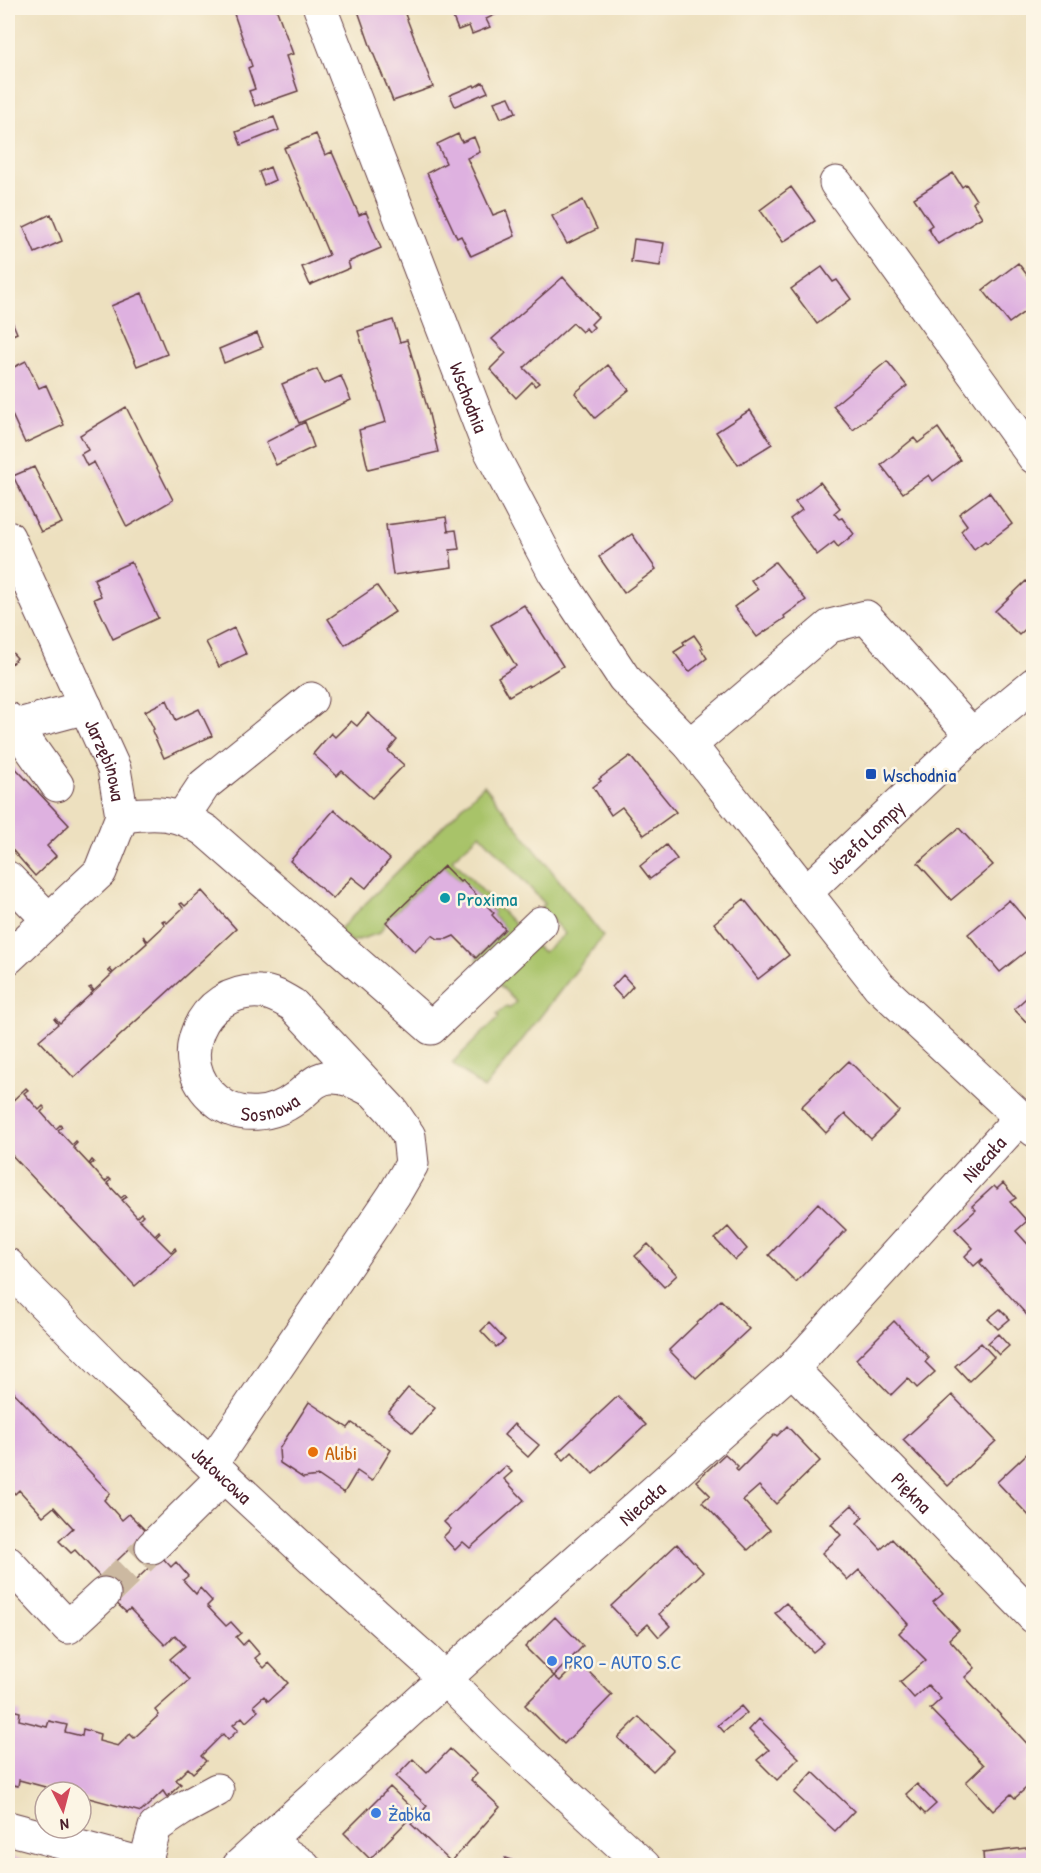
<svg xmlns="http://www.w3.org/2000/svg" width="1041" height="1873" viewBox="0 0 1041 1873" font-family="'Patrick Hand',sans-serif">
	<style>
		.green { fill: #a8c369; stroke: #79714a; stroke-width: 1.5 }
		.building { fill: #deb1e0 }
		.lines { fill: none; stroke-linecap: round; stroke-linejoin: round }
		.minor-tunnel { stroke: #ccb9a1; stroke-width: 33; stroke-dasharray: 33 16; stroke-linecap: butt }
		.minor-casing { stroke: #623c41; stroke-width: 35 }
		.minor { stroke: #fff; stroke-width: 33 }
		.transit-dot { fill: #1a4fb4; stroke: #fcf5e5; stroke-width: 2 }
		.culture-dot { fill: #0f9aa8; stroke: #fcf5e5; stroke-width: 2 }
		.food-dot { fill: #e8710a; stroke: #fcf5e5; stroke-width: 2 }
		.shop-dot { fill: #3f7fe0; stroke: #fcf5e5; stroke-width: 2 }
		.labels { text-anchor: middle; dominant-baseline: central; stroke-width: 5; stroke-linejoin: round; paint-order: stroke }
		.street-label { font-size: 20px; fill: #4a1f2b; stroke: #fcf5e5 }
		.transit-label { font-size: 20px; fill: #164399; stroke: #fcf5e5; text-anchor: start }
		.culture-label { font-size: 20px; fill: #0d838f; stroke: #fcf5e5; text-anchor: start }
		.food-label { font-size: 20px; fill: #c56008; stroke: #fcf5e5; text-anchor: start }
		.shop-label { font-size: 20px; fill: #366cbe; stroke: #fcf5e5; text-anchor: start }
	</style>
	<rect width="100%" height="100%" fill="#fcf5e5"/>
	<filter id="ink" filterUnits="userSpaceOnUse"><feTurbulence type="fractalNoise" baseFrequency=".0167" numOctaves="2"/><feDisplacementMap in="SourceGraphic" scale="12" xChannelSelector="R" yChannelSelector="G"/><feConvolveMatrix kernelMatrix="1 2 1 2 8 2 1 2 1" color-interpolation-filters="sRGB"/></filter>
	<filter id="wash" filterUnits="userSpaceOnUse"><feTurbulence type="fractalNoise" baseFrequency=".008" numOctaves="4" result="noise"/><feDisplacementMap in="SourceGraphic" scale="24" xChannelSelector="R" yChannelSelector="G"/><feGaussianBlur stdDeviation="1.35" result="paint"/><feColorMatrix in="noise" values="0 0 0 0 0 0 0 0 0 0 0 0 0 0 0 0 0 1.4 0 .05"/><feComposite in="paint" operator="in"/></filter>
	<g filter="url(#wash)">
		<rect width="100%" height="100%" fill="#ede0bf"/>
		<path class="green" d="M484,785L603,936L484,1089L452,1063L499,1017L497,1014L507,1006L509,1008L516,1002L497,982L533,945L544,952L565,934L541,908L545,904L480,834L452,859L518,928L480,963L476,958L505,929L492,915L494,913L462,881L460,882L444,866L386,922L380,933L352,942L338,931Z"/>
		<g id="blocks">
			<path class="building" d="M232,8H276L293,54L286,56L298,91L255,106L249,91L255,89L248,68L252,66Z
				M357,8H422L405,14L433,87L393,101L371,48Z
				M472,8H499L501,12L486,19L490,27L472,34L469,26L458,30L452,15Z
				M483,82L488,92L455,106L450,95L474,85L475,87Z
				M509,97L516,112L501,118L494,102Z
				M274,117L279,130L241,145L236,132Z
				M316,134L325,155L332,152L359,215L366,212L381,248L348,262L350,268L310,285L302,267L329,255L284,148Z
				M458,134L462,142L474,137L480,152L467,158L493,215L506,210L515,236L471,256L461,236L457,238L427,173L446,163L437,144Z
				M270,167L275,180L264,185L259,172Z
				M953,173L962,187L966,184L976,200L973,203L982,217L938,244L928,228L932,225L914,198Z
				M791,187L815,221L783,242L760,210Z
				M583,200L597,229L567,244L552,216Z
				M51,214L62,241L35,253L24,227Z
				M634,239L664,243L660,266L631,262Z
				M1018,263L1034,284V305L1009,323L983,290Z
				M822,267L833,282L837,280L851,299L817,324L791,289Z
				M563,277L598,317L591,324L594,327L589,332L586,328L582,332L573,323L524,368L539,383L535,386L532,382L516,398L490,369L506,353L492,339Z
				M142,293L167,354L137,366L111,306Z
				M8,312L17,333L8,337Z
				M393,320L400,342L407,340L428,410L438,452L368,469L359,430L386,422L358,331Z
				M257,333L263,347L224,363L219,349Z
				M26,361L39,388L46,385L64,425L25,443L8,406V370Z
				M887,361L907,386L853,430L833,406Z
				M608,365L629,390L595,418L575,393Z
				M317,369L324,384L341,376L351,400L299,423L282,384Z
				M126,407L173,500L127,527L94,462L87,466L81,454L88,450L80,435Z
				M750,410L772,444L738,465L716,432Z
				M305,422L314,447L276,465L266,442Z
				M938,428L960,460L933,481L929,475L903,493L881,465L914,438L918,443Z
				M34,467L62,523L41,532L13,476Z
				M820,482L840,508L834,513L839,519L842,518L854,534L838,547L834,542L817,555L790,519L802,510L795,502Z
				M989,492L1012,524L987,543L985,541L974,549L961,531L967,525L959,514Z
				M446,517L448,531L456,530L459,549L450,550L452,567L393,575L386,525Z
				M632,534L656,569L624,593L599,557Z
				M131,562L158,618L113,639L94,599L101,596L94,579Z
				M775,562L806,600L784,616L785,618L757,637L734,607L758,589L751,580Z
				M1026,581L1034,589V621L1019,635L995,611Z
				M377,586L395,612L345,645L328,619Z
				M524,605L563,666L529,687L528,685L509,696L498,677L516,666L491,625Z
				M234,628L246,654L219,667L206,642Z
				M694,635L703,648L701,649L707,658L689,672L674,652L685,645L683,642Z
				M8,643L10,646L8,648L17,658L8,667Z
				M167,700L176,720L199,709L212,736L164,758L152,731L154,729L145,711Z
				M368,713L397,740L388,751L404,765L372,798L342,771L337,776L313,754L331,733L335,737L351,721L357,726Z
				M630,756L676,812L644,835L622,807L611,815L593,787L601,781L599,779Z
				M8,760L69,825L47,846L56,856L35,876L8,845Z
				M334,810L390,859L366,888L352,877L333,899L290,861Z
				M959,828L993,865L951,900L918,863Z
				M666,845L677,859L650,879L640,866Z
				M444,866L460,882L462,880L494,913L492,915L505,929L476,958L454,936L447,939H438L432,935L415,952L386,922Z
				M202,891L236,929L74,1078L39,1040L58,1024L54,1019L55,1018L60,1023L93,992L89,988L91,987L94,991L112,974L108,971L110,969L113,973L147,943L143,936L148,941L165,925L162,921L164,920L167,923L183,908L180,904L182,903L185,906Z
				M744,899L789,955L758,979L714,923Z
				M1009,900L1034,929V945L1000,972L968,934Z
				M623,975L633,986L622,998L612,987Z
				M1034,991V1030L1014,1009Z
				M849,1061L899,1111L871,1139L845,1114L826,1133L801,1107Z
				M26,1088L28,1090L24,1093L39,1110L43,1106L45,1108L41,1112L56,1129L60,1125L62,1127L58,1130L72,1145L76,1141L77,1143L73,1147L89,1164L92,1160L94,1162L90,1165L105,1182L109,1178L111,1180L107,1183L121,1198L125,1195L127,1197L122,1200L137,1217L141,1213L143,1215L139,1219L155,1235L159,1231L160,1233L156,1237L171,1252L175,1248L176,1250L135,1286L8,1151V1105Z
				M1003,1183L1016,1198L1010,1202L1027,1221L1016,1231L1034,1251V1323L980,1263L983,1260L982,1259L974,1266L965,1256L973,1248L955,1229L976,1210L972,1206L994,1186L997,1189Z
				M818,1203L846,1230L796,1282L769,1255Z
				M728,1227L747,1249L735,1260L715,1239Z
				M648,1244L677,1275L664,1287L635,1256Z
				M721,1300L749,1329L696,1378L669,1350Z
				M1000,1309L1010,1319L998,1329L988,1319Z
				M894,1321L929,1358L925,1362L935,1372L917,1388L908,1378L891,1395L856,1359Z
				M489,1323L505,1340L496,1347L481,1331Z
				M998,1334L1009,1346L999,1355L988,1343Z
				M981,1343L994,1357L969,1381L955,1366Z
				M8,1386L110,1493L104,1500L122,1520L129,1514L147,1532L100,1577L75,1550L71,1553L59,1541L73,1528L54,1507L43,1516L19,1490L15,1494L8,1486Z
				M408,1388L435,1408L413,1433L388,1412Z
				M952,1395L996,1441L948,1486L903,1440Z
				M618,1396L646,1425L593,1474L572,1452L564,1460L557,1453Z
				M309,1402L348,1428L352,1423L391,1450L372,1481L357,1471L344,1493L319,1476L303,1478L280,1463L279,1449Z
				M514,1424L539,1445L528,1457L504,1435Z
				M787,1426L820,1461L776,1504L759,1486L743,1500L770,1530L748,1550L702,1502L710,1495L696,1481L725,1454L738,1466L736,1468L738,1471L775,1434L777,1436Z
				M1034,1447V1517L1032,1519L997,1482Z
				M506,1466L512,1472L504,1479L524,1500L470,1548L463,1542L455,1550L443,1537L451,1529L444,1522L497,1472L498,1473Z
				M852,1505L863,1517L857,1523L881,1549L892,1539L943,1594L933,1602L959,1630L949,1639L975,1668L965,1677L1034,1751V1758L1028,1763L1034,1769V1781L1015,1798L1011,1794L993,1811L966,1782L984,1765L930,1709L941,1699L928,1685L914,1698L900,1682L926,1660L899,1633L908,1624L859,1570L848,1580L822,1553L841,1535L831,1524Z
				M677,1544L703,1572L659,1614L670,1626L659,1637L648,1624L637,1634L611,1606Z
				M161,1556L171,1567L176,1562L188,1576L183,1580L196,1594L200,1588L212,1601L207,1606L226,1626L231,1622L241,1633L236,1637L243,1645L248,1640L260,1654L255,1658L264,1668L269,1663L288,1683L268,1701L264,1696L254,1705L258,1711L246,1722L242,1717L233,1725L238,1730L228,1740L223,1734L201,1756L206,1761L193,1773L188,1768L176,1780L181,1784L167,1797L163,1791L141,1812L81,1796V1792H64L19,1780L18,1786L8,1784V1709L20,1712L19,1720L47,1727L49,1721L67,1725L65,1732L82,1736L83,1729L100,1734L99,1741L118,1746L130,1734L134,1738L159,1715L155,1710L189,1680L170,1659L185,1646L175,1635L165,1645L130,1609L126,1612L114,1601Z
				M786,1603L824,1643L813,1652L775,1613Z
				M555,1617L583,1646L554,1676L560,1681L579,1662L612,1695L564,1744L525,1705L554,1676L525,1647Z
				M741,1706L747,1713L724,1732L718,1725Z
				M639,1717L674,1750L653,1771L618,1738Z
				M759,1719L799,1758L777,1780L757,1760L769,1750L749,1730Z
				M450,1749L477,1774L471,1780L500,1807L451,1862L411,1824L427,1806L396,1777L413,1759L427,1773Z
				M813,1772L854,1811L835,1831L794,1793Z
				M917,1784L936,1804L925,1814L906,1794Z
				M390,1787L416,1812L370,1859L344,1833Z
				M1034,1847V1866H984L983,1853Z
				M8,1856L43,1865V1866H8Z
				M505,1858L525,1865V1866H502Z"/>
		</g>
	</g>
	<g filter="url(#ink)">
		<use href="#blocks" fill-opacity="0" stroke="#623c41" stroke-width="1.5"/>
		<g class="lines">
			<path class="minor-tunnel" d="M104,1594L152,1547"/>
			<defs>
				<g id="minor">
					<path id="s1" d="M320,8L489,448L554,572L624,678L690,745L879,986L1034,1130"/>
					<path d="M836,183L1034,457"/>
					<path id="s2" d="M8,537L114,769L122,816L100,872L8,958"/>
					<path d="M8,719L15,726L86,707"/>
					<path d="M15,726L57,785"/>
					<path d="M690,745L830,626L866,617L972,735"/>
					<path d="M122,816C156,812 177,811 206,831L431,1028L541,923"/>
					<path d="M182,818L204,785L311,699"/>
					<path d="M8,878L49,920"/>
					<path id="s3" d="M805,893L972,735L1034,684"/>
					<path id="s4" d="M8,1265L21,1281L117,1377L311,1557L425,1659L491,1725L644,1866"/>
					<path id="s5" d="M792,1369L1034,1617"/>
					<path id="s6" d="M211,1464L394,1195L412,1164L409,1136L392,1111L293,1005C283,999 272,992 260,992C201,988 169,1062 216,1100C239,1120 273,1116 296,1098C307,1090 315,1078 330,1077C346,1076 359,1084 373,1091"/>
					<path d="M152,1547L224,1476"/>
					<path d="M8,1563L68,1627L104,1594"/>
					<path d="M8,1828L150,1866"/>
					<path d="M266,1841L304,1866"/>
					<path d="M145,1864L155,1827L182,1809L217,1790"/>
					<path id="s7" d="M239,1866L483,1644L792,1369L1020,1118"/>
				</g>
			</defs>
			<use href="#minor" class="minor-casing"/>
			<use href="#minor" class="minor"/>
		</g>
	</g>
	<rect class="transit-dot" x="865" y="768" width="12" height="12" rx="3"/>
	<circle class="culture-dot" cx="445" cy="898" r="6"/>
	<circle class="food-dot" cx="313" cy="1452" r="6"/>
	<g class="shop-dot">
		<circle cx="552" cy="1661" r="6"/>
		<circle cx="376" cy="1813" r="6"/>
	</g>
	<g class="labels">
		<g class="street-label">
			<text stroke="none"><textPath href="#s1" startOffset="417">Wschodnia</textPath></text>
			<text stroke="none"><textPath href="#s2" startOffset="244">Jarzębinowa</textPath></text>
			<text stroke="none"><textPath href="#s3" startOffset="82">Józefa Lompy</textPath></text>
			<text stroke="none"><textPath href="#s6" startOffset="813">Sosnowa</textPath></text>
			<text stroke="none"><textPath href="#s7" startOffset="1028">Niecała</textPath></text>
			<text stroke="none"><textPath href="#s4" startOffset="300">Jałowcowa</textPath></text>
			<text stroke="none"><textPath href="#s5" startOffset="172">Piękna</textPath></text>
			<text stroke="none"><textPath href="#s7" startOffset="542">Niecała</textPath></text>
		</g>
		<g class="transit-label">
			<text x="883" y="774">Wschodnia</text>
		</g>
		<g class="culture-label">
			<text x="457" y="898">Proxima</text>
		</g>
		<g class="food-label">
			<text x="325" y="1452">Alibi</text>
		</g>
		<g class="shop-label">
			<text x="564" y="1661">PRO - AUTO S.C</text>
			<text x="388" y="1813">Żabka</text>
		</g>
	</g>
	<rect width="1041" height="1873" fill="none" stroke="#fcf5e5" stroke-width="30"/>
	<g transform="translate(63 1810) rotate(174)"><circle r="28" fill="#fcf5e5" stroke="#b59f9b" stroke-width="1.5"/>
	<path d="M0-4.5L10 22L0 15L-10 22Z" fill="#d1495b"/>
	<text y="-9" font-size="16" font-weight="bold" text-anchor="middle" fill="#4a1f2b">N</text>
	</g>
</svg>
